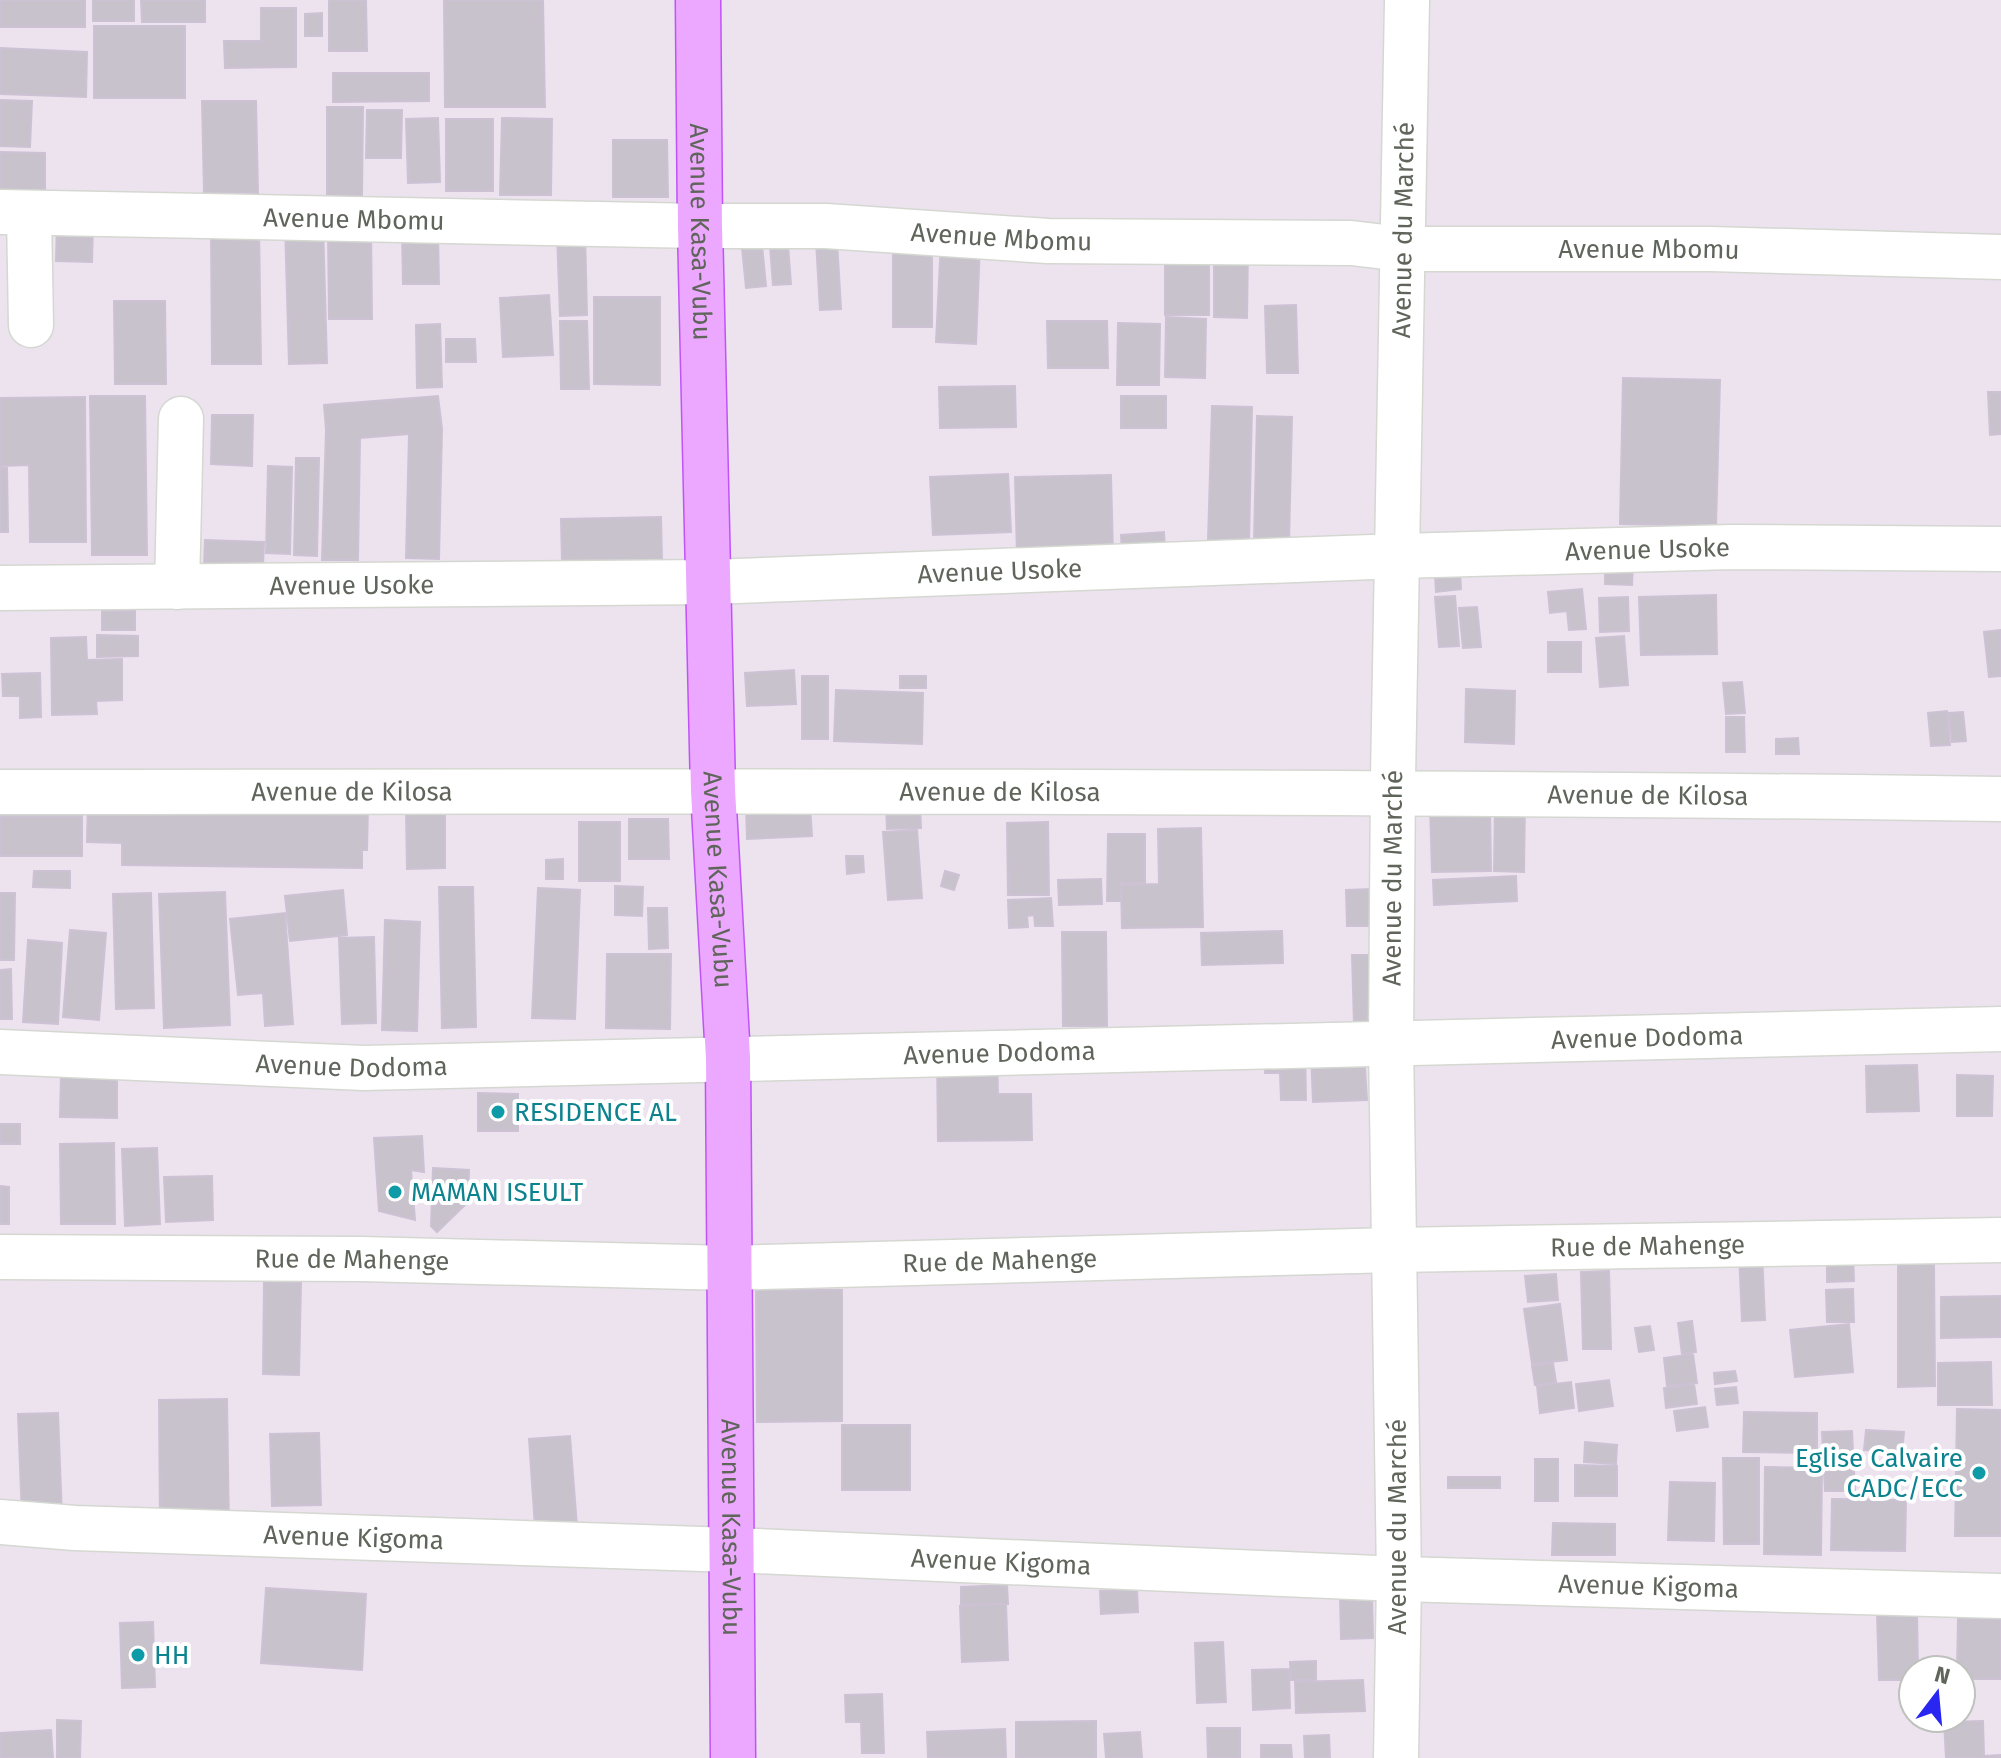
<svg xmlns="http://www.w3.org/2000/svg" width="2001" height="1758" viewBox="0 0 2001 1758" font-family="'Fira Sans',sans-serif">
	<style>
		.building { fill: #c8c2cc; stroke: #cdc1d4; stroke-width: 2 }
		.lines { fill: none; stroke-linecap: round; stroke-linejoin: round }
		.minor-casing { stroke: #d4d8d1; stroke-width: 47 }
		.major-casing { stroke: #c053f8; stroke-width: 47 }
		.minor { stroke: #fff; stroke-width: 44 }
		.major { stroke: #eca8ff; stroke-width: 44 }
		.culture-dot { fill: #0f9aa8; stroke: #fff; stroke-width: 3 }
		.labels { text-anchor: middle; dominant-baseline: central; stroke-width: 8; stroke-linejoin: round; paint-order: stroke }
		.street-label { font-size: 26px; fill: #60655b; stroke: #fff }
		.culture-label { font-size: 26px; fill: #0d838f; stroke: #fff; text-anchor: start }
	</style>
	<rect width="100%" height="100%" fill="#ece3ef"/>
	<path class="building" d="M0,0H85V27H0Z
		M93,0H134V21H93Z
		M141,0H205V22H142Z
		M329,0H366L367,51H329Z
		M444,0H543L545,107H445Z
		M261,8H296V67L225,68L224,41H261Z
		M322,13V36H305V14Z
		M94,26H185V98H94Z
		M0,48L87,52L86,97L0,94Z
		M333,73H429V101L333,102Z
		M0,100L32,101L30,147L0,146Z
		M202,101H256L258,193H204Z
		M327,107H363L362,196L327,195Z
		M367,110H402L401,158H366Z
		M438,118L440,182L408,183L406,119Z
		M502,118L552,119L551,195H500Z
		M446,119H493V191H446Z
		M613,140H667L668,197H613Z
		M0,152L45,153V193L0,192Z
		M57,223H93L92,262L56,261Z
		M323,224L327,363L289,364L285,225Z
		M259,228L261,364H212L211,229Z
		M371,229L372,319H329L328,230Z
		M438,232L439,284H403L402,233Z
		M585,232L587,315L560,316L557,233Z
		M837,240L841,309L820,310L816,241Z
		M893,240L932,241V327H893Z
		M941,241L980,243L976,344L936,342Z
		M762,245L766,286L746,288L742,248Z
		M788,245L791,284L773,285L770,246Z
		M1214,246L1248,247L1247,318L1214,317Z
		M1165,247H1209V315H1165Z
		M549,295L553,355L503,357L500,298Z
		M594,297H660V385L594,384Z
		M114,301H165L166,384H115Z
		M1296,305L1298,373H1267L1265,306Z
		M1166,317L1206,319L1205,378L1165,377Z
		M560,321H587L589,389H561Z
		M1047,321H1107L1108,368H1048Z
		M1118,323L1160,324L1159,385H1117Z
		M440,324L442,387L417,388L416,325Z
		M446,339H475L476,362H446Z
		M1623,378L1720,380L1716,526L1620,524Z
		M1015,386L1016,427L940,428L939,387Z
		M1988,392H2001V434L1990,435Z
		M90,396H145L147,555H92Z
		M438,396L442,429L439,559L406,558L409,434L360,438L358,560H322L326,430L324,405Z
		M1121,396H1166V428H1121Z
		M85,397L86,542H30L29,465L0,466V398Z
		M1212,406L1252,407L1249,542L1208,540Z
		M212,415H253L252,466L211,464Z
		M1257,416L1292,417L1289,542L1254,540Z
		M296,458H319L317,556L294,555Z
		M268,466L292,467L290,554L266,553Z
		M0,468H7L8,532H0Z
		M1008,474L1011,532L933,535L930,477Z
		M1111,475L1113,554L1017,556L1015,477Z
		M661,517L662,560L562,561L561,519Z
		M1164,532L1165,549L1122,552L1121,535Z
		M205,540L264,542L263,567L204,565Z
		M1605,563L1633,564L1632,585L1605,584Z
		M1460,573L1461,589L1436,592L1435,575Z
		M1582,589L1586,629L1569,630L1567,611L1550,613L1548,592Z
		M1716,595L1717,654L1641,655L1639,597Z
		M1455,596L1459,646L1439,647L1435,597Z
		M1628,597L1629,631L1600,632L1599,598Z
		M1477,607L1481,647L1463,648L1459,608Z
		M102,611H135V630H102Z
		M2001,630V676L1989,677L1984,632Z
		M97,635L138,636V656L97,657Z
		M1624,636L1628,685L1600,687L1596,638Z
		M86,637L87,660L122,659V700L96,701L97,714L52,715L51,638Z
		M1548,642H1581V672H1548Z
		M794,670L796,704L747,706L745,673Z
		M40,673L41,717L20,718V696H3L2,674Z
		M802,676H828V739H802Z
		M900,676H926V688H900Z
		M1742,682L1745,713L1726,714L1723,683Z
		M1466,689L1515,691L1514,744L1465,742Z
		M836,690L923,693L922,744L834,741Z
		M1947,711L1950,745L1931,746L1928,713Z
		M1963,712L1966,741L1952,742L1949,713Z
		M1726,717H1744L1745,752H1726Z
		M1798,738L1799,754H1776V739Z
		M88,800L368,807L367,850H362V868L122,865V843L87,842Z
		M1495,803H1525L1524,872L1494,871Z
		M810,805L812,836L747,839L746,807Z
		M920,805L921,828L887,829L886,806Z
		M1490,806L1491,871L1432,872L1430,807Z
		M445,811V868L407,869L406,812Z
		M0,816H82V856H0Z
		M629,819H668L669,859H629Z
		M579,822H620V881H579Z
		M1048,822L1049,895H1008L1007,823Z
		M1201,828L1203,927L1122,928L1121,885L1159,884L1158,829Z
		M917,830L922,898L888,900L883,832Z
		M1108,834H1145V883H1121L1120,901H1107Z
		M846,856H863L864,872L847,874Z
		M563,859V879H546V860Z
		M34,871H70V888L33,887Z
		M945,871L959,875L954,890L941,886Z
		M1516,876L1517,901L1434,905L1433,880Z
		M1101,879L1102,904L1059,905L1058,880Z
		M615,886L643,887L642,916L615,915Z
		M439,887H473L476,1027L442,1028Z
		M538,888L580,890L575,1019L532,1018Z
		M1373,889L1374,926H1347L1346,890Z
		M343,890L347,935L290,941L285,896Z
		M225,892L230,1025L164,1028L159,894Z
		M0,893H15L14,960H0Z
		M151,893L154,1008L116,1009L113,894Z
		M1051,898L1053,926H1035L1034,915L1027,916L1028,927L1009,928L1008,900Z
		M648,908H667L668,948L649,949Z
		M285,913L293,1024L265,1026L263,993L238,995L230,919Z
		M385,920L420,922L417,1031L382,1030Z
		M70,930L106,933L99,1020L63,1017Z
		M1282,931L1283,963L1202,965L1201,933Z
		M1062,932H1106L1107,1026H1063Z
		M374,937L376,1023L342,1024L339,938Z
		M28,940L62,943L58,1024L23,1022Z
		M607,954H671L670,1029L606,1028Z
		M1352,955H1376L1378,1025H1354Z
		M11,969L12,1019H0V970Z
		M1265,1046H1305L1306,1100H1281L1280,1073H1265Z
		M1364,1051L1367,1100L1313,1102L1311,1054Z
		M997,1055L998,1094H1031L1032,1140L938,1141L937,1056Z
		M1917,1065L1919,1111L1867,1112L1866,1066Z
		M61,1075L117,1076V1118L60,1117Z
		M1957,1075L1993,1076L1992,1116H1957Z
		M478,1093L518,1094V1131H478Z
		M0,1124H20V1144H0Z
		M422,1136L424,1172L411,1170L415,1220L379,1211L374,1138Z
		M114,1143L115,1224H61L60,1144Z
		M157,1148L160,1224L125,1226L122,1149Z
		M433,1168L469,1170L468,1202L437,1232L431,1226Z
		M212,1176L213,1220L166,1222L164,1177Z
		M0,1186L9,1187V1224H0Z
		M1762,1252L1765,1320L1742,1321L1739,1253Z
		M1853,1253L1854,1281L1827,1282V1254Z
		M1898,1264H1934L1935,1386L1898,1387Z
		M1609,1271L1611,1349H1583L1581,1272Z
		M1556,1274L1558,1300L1528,1302L1525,1276Z
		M264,1282H301L299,1375L263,1374Z
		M1853,1289L1854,1322H1827L1826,1290Z
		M756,1290H842V1421L757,1422Z
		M2001,1296V1337L1941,1338V1297Z
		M1560,1304L1567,1360L1532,1364L1524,1309Z
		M1692,1321L1696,1352L1682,1354L1678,1323Z
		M1849,1324L1853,1372L1795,1377L1790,1330Z
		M1650,1326L1654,1350L1639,1352L1635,1328Z
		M1693,1354L1697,1383L1667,1386L1664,1358Z
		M1991,1362L1992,1405H1938V1363Z
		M1553,1363L1556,1382L1535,1385L1532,1366Z
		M1735,1371L1737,1381L1715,1384L1714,1373Z
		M1609,1380L1613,1406L1579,1411L1576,1384Z
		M1571,1382L1574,1408L1540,1413L1537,1386Z
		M1694,1384L1697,1404L1666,1408L1664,1388Z
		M1736,1387L1738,1403L1717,1405L1715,1389Z
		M227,1399L229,1529H160L159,1400Z
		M1705,1407L1708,1427L1677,1431L1674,1411Z
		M1957,1409L2001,1410V1536H1955Z
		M1744,1412L1817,1413V1453L1743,1452Z
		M58,1413L62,1517L22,1518L18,1414Z
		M842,1425H910V1490H842Z
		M1866,1430L1904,1432L1902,1452L1864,1450Z
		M1852,1431L1855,1491H1825L1822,1432Z
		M319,1433L321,1505L272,1506L270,1434Z
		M570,1436L578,1539L536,1542L529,1439Z
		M1585,1442L1617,1445L1616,1464L1584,1462Z
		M1723,1458H1759V1544H1724Z
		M1535,1459H1558V1501H1535Z
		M1575,1465L1617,1466V1496H1575Z
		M1765,1467L1822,1468L1821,1555L1764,1554Z
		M1448,1477H1500V1488H1448Z
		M1670,1482L1715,1483L1714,1541L1668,1540Z
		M1832,1499L1906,1500L1905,1551L1831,1550Z
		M1553,1523L1615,1524V1555H1552Z
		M1007,1585L1008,1604L961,1605V1587Z
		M266,1588L366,1594L362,1670L261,1663Z
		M1137,1589L1138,1612L1101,1614L1100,1591Z
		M1372,1595L1373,1638L1341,1639L1340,1596Z
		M1006,1604L1008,1660L962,1662L960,1606Z
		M1917,1612L1918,1670H1913V1680H1879L1877,1613Z
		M1958,1618L2001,1619V1679H1961V1670H1957Z
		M153,1622L155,1687L122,1688L120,1623Z
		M1223,1642L1226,1702L1197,1703L1195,1643Z
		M1316,1661V1680H1291L1290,1662Z
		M1289,1669L1290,1708L1253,1710L1252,1670Z
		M1363,1680L1365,1711L1296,1713L1295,1682Z
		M882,1694L884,1753H862L861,1722H846L845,1695Z
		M57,1720L81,1721L80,1758H57Z
		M1096,1721V1758H1016V1722Z
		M1983,1721L1984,1756L2001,1755V1758H1946L1944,1722Z
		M1207,1728H1240V1758H1208Z
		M1005,1729L1006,1758H928L927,1732Z
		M51,1730L53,1758H0V1733Z
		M1140,1732L1142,1758H1106L1104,1734Z
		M1329,1735L1330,1758H1305L1304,1736Z
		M1261,1745H1291L1292,1758H1261Z"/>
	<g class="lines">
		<defs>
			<g id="minor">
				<path id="s1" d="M0,212L700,226H826L1048,241L1351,243L1402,249H1710L2001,257"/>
				<path d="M29,214L31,325"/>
				<path d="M177,587L181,419"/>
				<path id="s2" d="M0,588L710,582L1399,556L1732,547L2001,549"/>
				<path id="s3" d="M0,792C667,791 1334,790 2001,799"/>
				<path id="s4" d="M0,1052L364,1068L2001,1029"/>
				<path id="s5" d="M0,1257L361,1259L729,1268L1394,1250L2001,1240"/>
				<path id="s6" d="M0,1522L75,1528L732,1550L1399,1579L2001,1596"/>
				<path id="s7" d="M1396,1758L1399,1579L1391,1042L1393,778L1407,0"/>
			</g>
			<g id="major">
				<path id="s8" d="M698,0L700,226L713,790L728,1058L733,1758"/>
			</g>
		</defs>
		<use href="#minor" class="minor-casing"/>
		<use href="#major" class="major-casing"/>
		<use href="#minor" class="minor"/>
		<use href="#major" class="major"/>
	</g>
	<g class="culture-dot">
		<circle cx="498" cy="1112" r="8"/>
		<circle cx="395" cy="1192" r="8"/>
		<circle cx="1979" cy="1473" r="8"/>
		<circle cx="138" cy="1655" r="8"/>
	</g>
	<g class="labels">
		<g class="street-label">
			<text stroke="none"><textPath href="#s1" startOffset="354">Avenue Mbomu</textPath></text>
			<text stroke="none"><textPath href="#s8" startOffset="232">Avenue Kasa-Vubu</textPath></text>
			<text stroke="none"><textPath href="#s7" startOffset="1528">Avenue du Marché</textPath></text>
			<text stroke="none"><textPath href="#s1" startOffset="1002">Avenue Mbomu</textPath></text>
			<text stroke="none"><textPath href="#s1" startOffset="1650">Avenue Mbomu</textPath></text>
			<text stroke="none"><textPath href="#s2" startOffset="1648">Avenue Usoke</textPath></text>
			<text stroke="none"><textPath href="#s2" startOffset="1000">Avenue Usoke</textPath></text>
			<text stroke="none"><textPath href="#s2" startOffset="352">Avenue Usoke</textPath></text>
			<text stroke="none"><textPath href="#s3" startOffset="352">Avenue de Kilosa</textPath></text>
			<text stroke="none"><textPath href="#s3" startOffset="1000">Avenue de Kilosa</textPath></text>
			<text stroke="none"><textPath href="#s3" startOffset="1648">Avenue de Kilosa</textPath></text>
			<text stroke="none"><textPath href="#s8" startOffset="880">Avenue Kasa-Vubu</textPath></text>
			<text stroke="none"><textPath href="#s7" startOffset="880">Avenue du Marché</textPath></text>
			<text stroke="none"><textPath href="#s4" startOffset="1648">Avenue Dodoma</textPath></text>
			<text stroke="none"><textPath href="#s4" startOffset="1000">Avenue Dodoma</textPath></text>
			<text stroke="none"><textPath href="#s4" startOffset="352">Avenue Dodoma</textPath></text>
			<text stroke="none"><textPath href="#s5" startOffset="1648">Rue de Mahenge</textPath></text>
			<text stroke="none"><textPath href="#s5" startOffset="352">Rue de Mahenge</textPath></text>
			<text stroke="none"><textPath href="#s5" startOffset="1000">Rue de Mahenge</textPath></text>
			<text stroke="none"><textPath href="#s8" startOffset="1528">Avenue Kasa-Vubu</textPath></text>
			<text transform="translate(1397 1527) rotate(-90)">Avenue du Marché</text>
			<text stroke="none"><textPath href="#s6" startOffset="354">Avenue Kigoma</textPath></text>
			<text stroke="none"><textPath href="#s6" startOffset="1002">Avenue Kigoma</textPath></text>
			<text stroke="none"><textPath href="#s6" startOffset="1650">Avenue Kigoma</textPath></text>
		</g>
		<g class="culture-label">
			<text x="514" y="1112">RESIDENCE AL</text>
			<text x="411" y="1192">MAMAN ISEULT</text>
			<text x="1963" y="1458" text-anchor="end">Eglise Calvaire<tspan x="1963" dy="30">CADC/ECC</tspan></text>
			<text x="154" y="1655">HH</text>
		</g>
	</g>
	<g transform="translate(1937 1694) rotate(16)"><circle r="38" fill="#ffffff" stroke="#bfc1bd" stroke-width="2"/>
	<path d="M0-6L14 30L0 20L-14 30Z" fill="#2a26f2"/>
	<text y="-12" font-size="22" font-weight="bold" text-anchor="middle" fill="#60655b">N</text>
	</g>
</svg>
